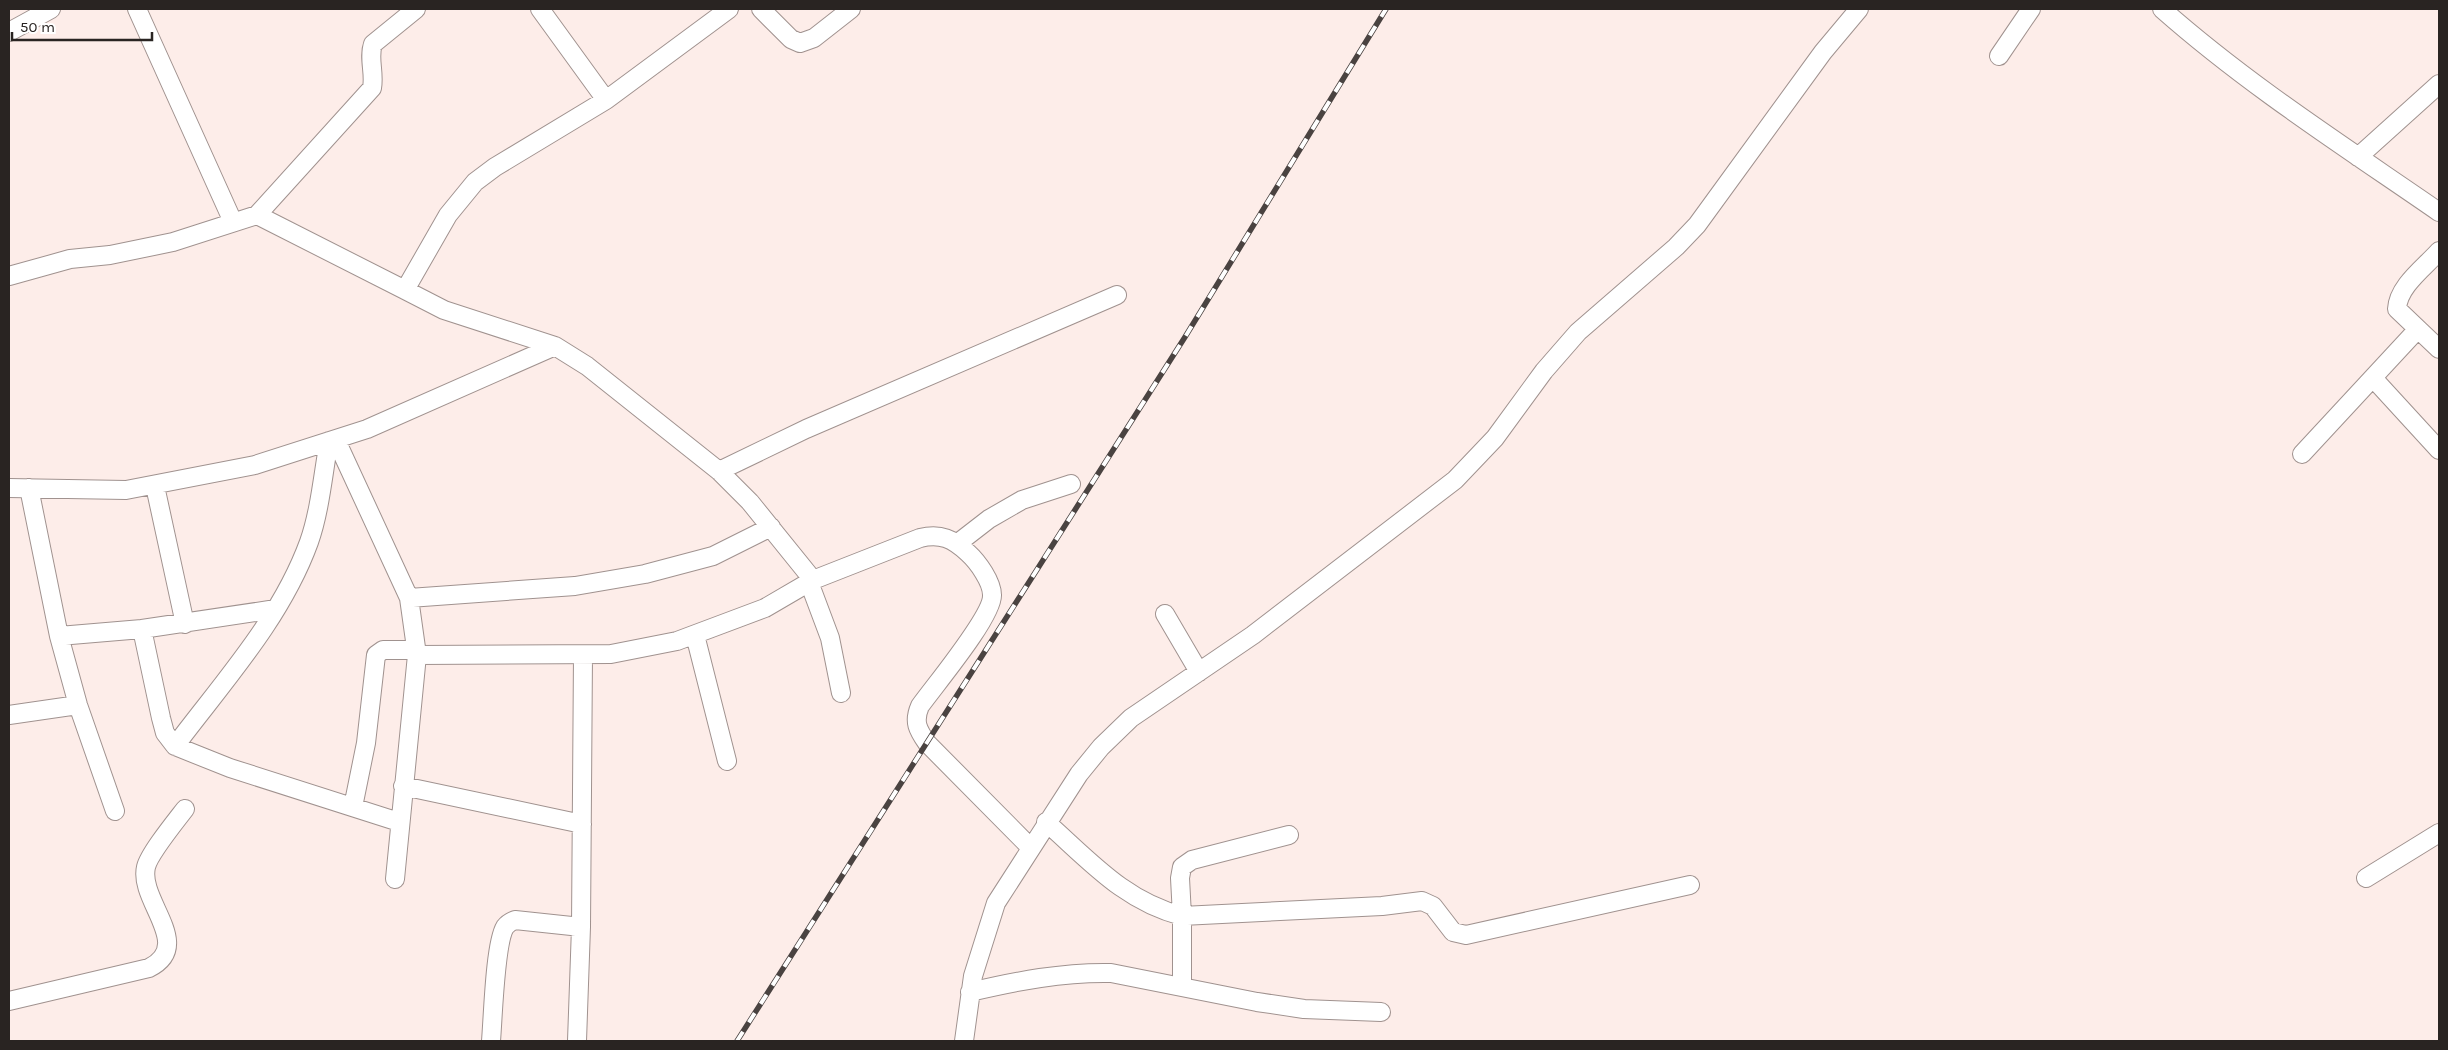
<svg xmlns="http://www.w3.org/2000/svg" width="2448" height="1050" viewBox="0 0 2448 1050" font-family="Karla,sans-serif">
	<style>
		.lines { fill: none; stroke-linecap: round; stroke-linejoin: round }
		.street-casing { stroke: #a0928f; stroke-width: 20 }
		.street { stroke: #fff; stroke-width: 18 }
		.rail-casing { stroke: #4a4341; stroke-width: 5.5 }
		.rail { stroke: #fff; stroke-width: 4; stroke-dasharray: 11; stroke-linecap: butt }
	</style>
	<rect width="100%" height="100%" fill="#fdede9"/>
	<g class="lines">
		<defs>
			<path id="street" d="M137,9L233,222
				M761,9L791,39L800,43L814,38L851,9
				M2162,9C2248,85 2345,147 2439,212
				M9,32L51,9
				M1999,56L2031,9
				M606,100L729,9
				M2358,157L2439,84
				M257,215L405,290L448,215L475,182L495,167L606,100L540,9
				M2439,251C2425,267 2398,286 2397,309L2439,349
				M9,276L70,259L110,255L173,242L257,215L372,88C375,73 368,58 373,44L416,9
				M405,290L444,310L555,346L587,366L719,471L750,502L813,580
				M2373,378L2439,450
				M336,440L409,598L575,586L645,574L713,556L771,527
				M2302,454L2417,330
				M719,471L806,429L1117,295
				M155,486L185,624
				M9,488L126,490L255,465L367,429L555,346
				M29,488L59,636L142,629L161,718L165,733L175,746L230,768L399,822
				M958,543L989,519L1022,500L1071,484
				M809,582L830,638L841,693
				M1165,614L1199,672
				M142,629L276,609
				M695,635L727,761
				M59,636L78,705L115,811
				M417,655L611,654L677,641L765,608L813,580L920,538C941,533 953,539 968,553C978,562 992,582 992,595C993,616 935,685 920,706C913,722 918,730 927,743L1030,847
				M9,715L78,705
				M175,746C223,682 281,619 309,542C320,511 323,474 329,441
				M403,786L582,824
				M353,807L366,743L376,655L383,650H416
				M1046,822C1090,861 1124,901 1182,916L1382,906L1422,901L1433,906L1453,932L1466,935L1690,885
				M2366,878L2439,833
				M395,879L417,655L409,598
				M1182,986V916L1180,878L1182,867L1192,860L1289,835
				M970,992C1017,981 1063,972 1111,973L1257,1002L1304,1009L1381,1012
				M9,1001L149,968C195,945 138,901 146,867C149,854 175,822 185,809
				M491,1041C493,1018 495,943 505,927C508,923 510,922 515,920L581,927
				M577,1041L581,927L583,655
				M964,1041L973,976L996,903L1079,774L1101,747L1131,718L1253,635L1455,480L1495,438L1544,371L1578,332L1676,247L1697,225L1823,52L1859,9"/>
		</defs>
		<use href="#street" class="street-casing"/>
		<use href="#street" class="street"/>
		<defs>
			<path id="rail" d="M737,1041L1185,337L1386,9"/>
		</defs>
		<use href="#rail" class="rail-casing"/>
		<use href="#rail" class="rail"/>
	</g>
	<rect width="2448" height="1050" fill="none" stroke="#292422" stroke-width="20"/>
	<path d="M12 32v8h140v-8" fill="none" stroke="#292422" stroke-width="2.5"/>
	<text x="20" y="32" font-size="15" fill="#292422" stroke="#ffffff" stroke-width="4" paint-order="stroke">50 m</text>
</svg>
